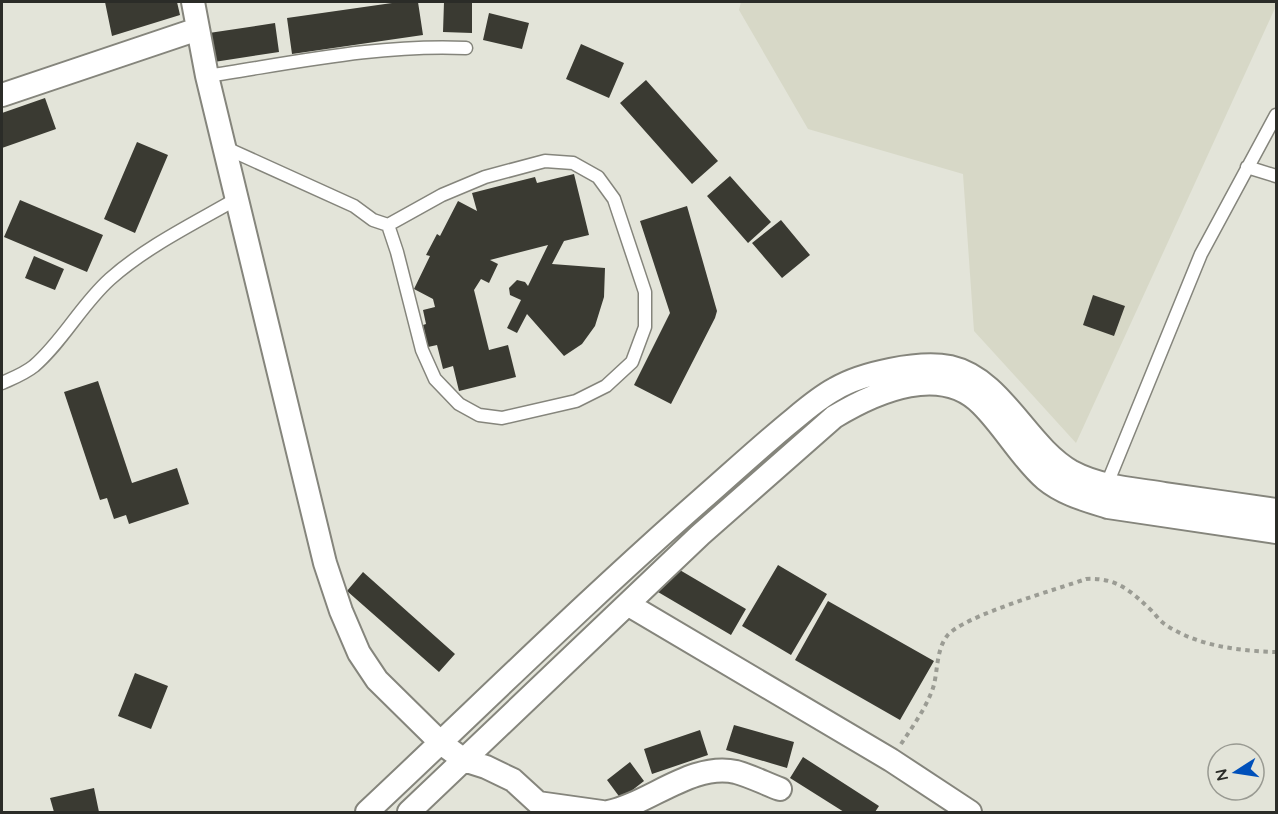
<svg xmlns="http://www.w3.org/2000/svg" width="1278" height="814" viewBox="0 0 1278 814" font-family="Quicksand,sans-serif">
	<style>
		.built { fill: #d7d8c7 }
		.building { fill: #3a3a32 }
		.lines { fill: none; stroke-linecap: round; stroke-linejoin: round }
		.lane-casing { stroke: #85857c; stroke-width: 15 }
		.street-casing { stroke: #85857c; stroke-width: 26 }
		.path { stroke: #9b9c94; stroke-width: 4; stroke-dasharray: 4.5 4.5; stroke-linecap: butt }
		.lane { stroke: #fff; stroke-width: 12 }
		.street { stroke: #fff; stroke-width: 22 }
	</style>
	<rect width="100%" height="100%" fill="#e3e4d9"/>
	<path class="built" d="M741,2H1276V6L1076,443L974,331L963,174L808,129L739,10Z"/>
	<path class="building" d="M105,2H177L180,15L112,36Z
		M399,2H418L423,35L292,54L287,18Z
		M444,2H472V33L443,32Z
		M489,13L529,23L522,49L483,40Z
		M275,23L279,52L214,62L209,33Z
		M581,44L624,63L609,98L566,79Z
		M646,80L718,161L692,184L620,103Z
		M45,98L56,129L2,148V113Z
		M137,142L168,155L135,233L104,219Z
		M574,174L589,235L564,241L552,264L605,268L604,297L595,326L582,344L564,356L527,314L517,333L507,328L521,300L510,295L509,288L517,280L525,282L528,286L548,245L490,260L498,264L489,283L481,279L474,290L489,350L508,345L516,377L459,391L453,366L443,369L437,345L428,347L423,325L426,324L423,310L435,307L433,299L414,289L430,256L426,255L437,234L440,236L458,201L477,211L472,193L535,177L537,183Z
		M730,176L771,222L748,243L707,196Z
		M20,200L103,235L87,272L4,237Z
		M687,206L717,311L715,318L671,404L634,385L670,313L640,221Z
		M781,220L810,255L782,278L752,243Z
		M34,256L64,269L55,290L25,278Z
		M1093,295L1125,306L1114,336L1083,325Z
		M98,381L132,483L177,468L189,504L129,524L126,515L114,519L107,498L100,500L64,392Z
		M778,565L827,594L791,655L742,626Z
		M673,566L746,609L731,635L658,592Z
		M363,572L455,654L439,672L347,591Z
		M828,601L934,661L900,720L795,660Z
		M135,673L168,686L151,729L118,716Z
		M734,725L794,742L787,768L726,750Z
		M700,730L708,755L652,774L644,749Z
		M803,757L879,806L875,812H844L790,778Z
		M630,762L644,781L621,799L607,780Z
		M94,788L99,812H54L50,798Z"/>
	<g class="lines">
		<defs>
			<path id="lane" d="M207,76C293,63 379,44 466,48
				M226,148L354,206L373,220L388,225L397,252L422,350L435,379L459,404L479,415L502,418L576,401L606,386L632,362L645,327V292L614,199L598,177L573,163L545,161L485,177L442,195L388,225
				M1247,167L1276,176
				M2,383C13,378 24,374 34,366C63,341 81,305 110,279C147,246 195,223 238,198
				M1107,484L1201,254L1276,115"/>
			<path id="street" d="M193,2L207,76L325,563L341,611L359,653L377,680L441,743L464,760L486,767L513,780L548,812
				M2,95L198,29
				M629,605L891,760L970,812
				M538,803L602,812
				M367,812C478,708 586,601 701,500C732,473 762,445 794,419C807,408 820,397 835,389C862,373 919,361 950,367C1003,379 1026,446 1072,472C1100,487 1134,489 1165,494C1202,499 1239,505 1276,510
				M409,812L700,535L834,417C877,391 942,363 982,405C1005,428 1021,458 1045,479C1063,494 1086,500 1108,507L1276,532
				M608,812C649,804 692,762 736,772C751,776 766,784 780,789"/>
		</defs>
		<use href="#lane" class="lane-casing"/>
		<use href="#street" class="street-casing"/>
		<path class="path" d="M901,744C913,726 926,708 933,688C938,672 936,650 947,636C962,616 1058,589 1086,579C1117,577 1132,592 1153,612C1157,617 1161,622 1166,625C1197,646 1240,651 1276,652"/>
		<use href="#lane" class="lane"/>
		<use href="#street" class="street"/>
	</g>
	<rect width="1278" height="814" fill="none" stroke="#2b2c28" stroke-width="6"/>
	<g transform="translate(1236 772) rotate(258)"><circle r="28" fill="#e3e4d9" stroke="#999a92" stroke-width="1.5"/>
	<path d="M0-4.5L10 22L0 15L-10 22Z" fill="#0050ba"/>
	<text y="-9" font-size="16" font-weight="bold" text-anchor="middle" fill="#2b2c28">N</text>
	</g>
</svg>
